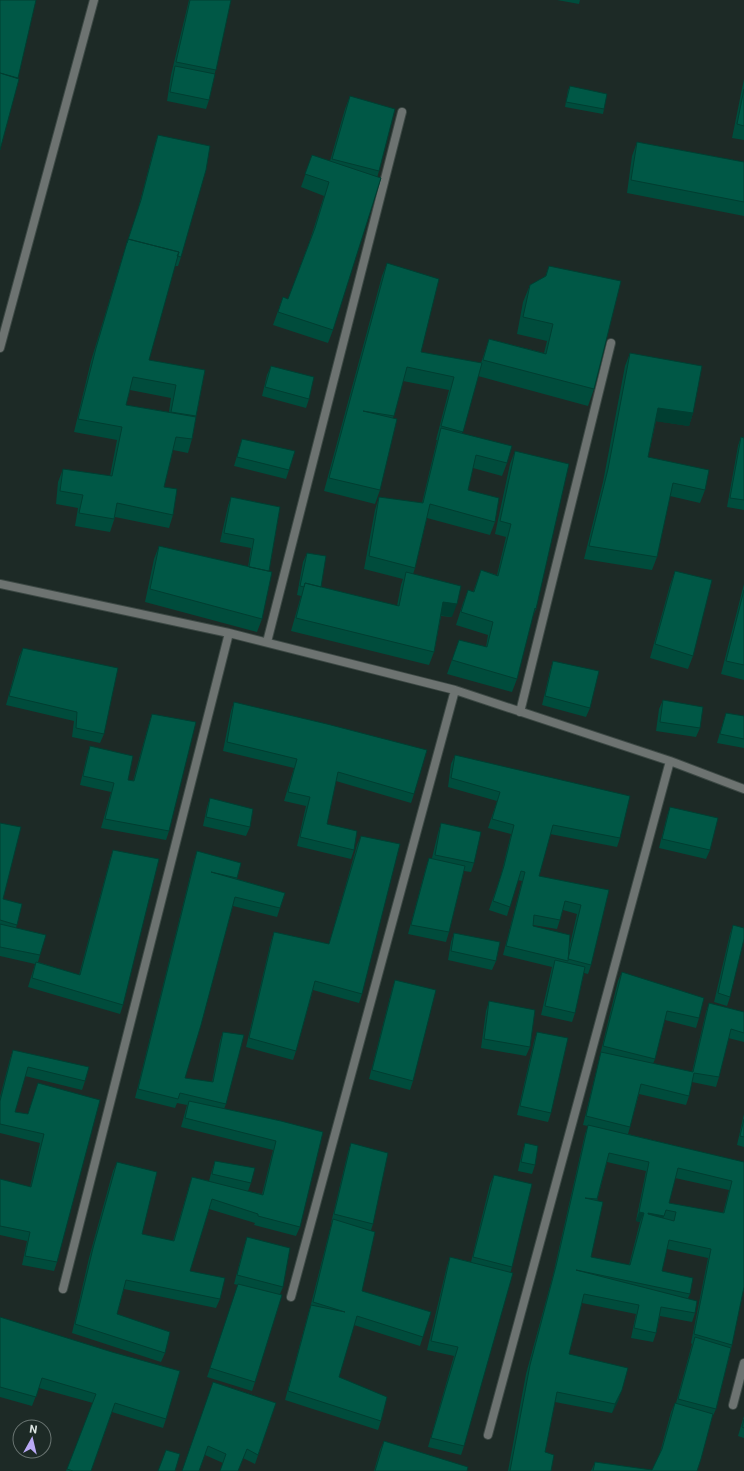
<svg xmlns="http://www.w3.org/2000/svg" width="744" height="1471" viewBox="0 0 744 1471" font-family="Roboto,sans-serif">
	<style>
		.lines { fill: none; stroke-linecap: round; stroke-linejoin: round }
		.street-casing { stroke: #3c4844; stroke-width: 10 }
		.street { stroke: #6d7371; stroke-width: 8 }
		.wall { fill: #004c3c; fill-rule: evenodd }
		.shaded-wall { fill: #003e31 }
		.building { fill: #005846; stroke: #003e31; fill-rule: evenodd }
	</style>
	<rect width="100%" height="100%" fill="#1d2a26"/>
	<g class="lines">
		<defs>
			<path id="street" d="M0,348L94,0
				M0,584L229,633L455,690L670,761L744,789
				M267,642L402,112
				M520,712L611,343
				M63,1289L229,633
				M291,1297L455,690
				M733,1405L744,1363
				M488,1435L670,761"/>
		</defs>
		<use href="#street" class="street-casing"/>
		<use href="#street" class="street"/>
	</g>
	<path class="wall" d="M189,0H231L209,100L206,109L167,101L171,75Z
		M557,0H580L579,4Z
		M744,79V140L732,138Z
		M570,86L604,109L603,114L565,107L568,90Z
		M350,96L379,171L333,330L328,343L273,325L283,297L288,299L310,240L324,196L301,187L312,155L330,161L345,109Z
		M158,135L181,257L178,266H175L149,360L205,370L196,417L192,439L188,453L173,450L164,487L173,515L169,528L115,517L110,532L75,526L78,508L56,504L58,482L63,469L110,476L117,440L74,432L91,361L124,252L138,209L155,144ZM130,390L171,398L169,412L126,405Z
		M637,142L744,162V216L627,193L632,156Z
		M387,263L421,352L481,363L489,339L544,353L547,341L517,334L523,302L530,285L545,277L549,266L594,389L588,406L478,376L462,433L507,463L502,476L473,468L468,490L495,522L490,535L427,518L415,568L413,574L452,617L441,616L434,652L429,665L291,631L301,596L297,595L303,562L307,553L321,587L397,606L401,585L403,579L364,569L375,510L379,497L422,503L437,440H436L449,390L403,381L393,418L380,490L375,504L324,491L382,276Z
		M630,353L693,413L689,426L656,421L648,457L705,490L700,503L670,496L657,557L652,570L584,559L603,482L625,366Z
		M271,366L309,399L306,408L262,396L267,375Z
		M741,437L744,438V510L727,507L738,446Z
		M242,439L289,470L286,479L234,466L239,449Z
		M515,451L536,609L532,618L517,679L512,692L447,674L459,640L486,647L488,635L456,625L463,603L468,590L473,592L481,570L497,575L506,537L495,534L510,464Z
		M231,497L280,507L269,571L262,619L257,632L145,602L154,559L159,546L248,567L251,548L220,542L228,506Z
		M675,571L693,656L688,669L650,658L670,585Z
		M744,584V680L721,674Z
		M23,648L104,734L100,743L72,737L74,721L6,705L19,657Z
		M553,661L590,708L586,717L542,705L550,671Z
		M663,700L700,728L696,737L656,731L659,709Z
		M234,702L414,794L411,803L336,781L327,824L354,850L351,859L297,846L306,806L284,801L294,768L223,751L231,711Z
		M726,713L744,716V748L717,743L723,722Z
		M152,714L169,831L166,840L101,828L111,792L80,785L87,755L90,746L128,780L133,781L149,723Z
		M455,755L620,838L617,847L550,834L539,876L609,890L591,965L588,974L584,973L575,1013L572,1022L541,1015L552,967L503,955L522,881L518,880L507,916L489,910L501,875L511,834L488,828L497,801L448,787L451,764ZM563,910L577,914L568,953L533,926V925L557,929Z
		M210,798L250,827L246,836L203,826L207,807Z
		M670,807L710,850L706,859L659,848L667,816Z
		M0,823L3,899L22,904L16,928L40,955L38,962L79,975L110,859L113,850L123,1005L120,1014L28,987L35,964L0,956Z
		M441,823L474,863L471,872L464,871L449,932L446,942L408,934L426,867L429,858H432L438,833Z
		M361,836L362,994L359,1003L313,990L296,1051L293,1060L246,1047L271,941L274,932L329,944L357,845Z
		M197,851L241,863L237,879L285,893L277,917L233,906L185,1078L212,1082L220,1041L223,1032L226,1104L224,1109L281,1121L300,1227L296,1236L254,1225L255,1223L209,1209L190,1271L220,1299L216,1308L124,1289L117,1314L165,1353L161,1362L72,1333L89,1258L113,1171L117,1162L142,1234L173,1241L189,1186L192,1177L209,1181L212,1170L215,1161L251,1183L248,1191L262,1194L273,1150L181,1127L187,1105L177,1103L175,1108L135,1098L194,860Z
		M733,925L730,997L727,1006L714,1002L730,934Z
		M454,933L496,961L492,970L448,960L451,942Z
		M622,972L699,1018L696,1028L665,1020L655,1059L653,1064L692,1072L706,1012L709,1003L744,1012V1042L728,1038L719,1077L716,1087L692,1082L689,1096L686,1105L639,1094L630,1127L628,1134L737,1161L732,1345L716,1409L712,1418L697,1471H591L595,1462L652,1470L660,1453L671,1412L675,1403H676L692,1344L691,1343L708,1258L667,1249L662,1271L690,1294L688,1298L695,1313L692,1322L660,1316L656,1333L653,1342L631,1338L636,1314L582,1303L569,1354L619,1399L612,1413L555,1402L545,1452L551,1471H508L526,1374L553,1275L585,1134L588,1126L583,1125L618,981ZM607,1162L646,1171L636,1221L640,1222L629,1265L591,1257L597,1201ZM675,1178L729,1190L723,1213L669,1203Z
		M395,980L413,1081L410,1090L369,1079L392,989Z
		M489,1001L530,1047L526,1056L481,1048L486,1011Z
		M537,1032L551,1113L548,1122L517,1115L534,1041Z
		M13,1050L85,1081L82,1090L25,1076L15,1112L28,1114L38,1083L57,1262L54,1271L22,1265L27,1241L0,1235V1179L30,1187L40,1143L0,1133V1097L10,1059Z
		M744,1114V1147L737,1145Z
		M351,1143L373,1224L371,1230L362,1291L431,1312L420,1346L354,1325L339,1377L381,1421L378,1430L285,1400L308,1314L310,1308L330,1229L332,1223H331L348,1152Z
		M525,1143L535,1165L532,1174L518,1171L522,1152Z
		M494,1175L512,1267L464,1446L461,1455L428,1447L454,1356L427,1350L447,1266L450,1257L471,1262L490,1184Z
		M247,1237L283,1287L280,1294L255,1382L252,1391L207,1377L238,1285L234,1284L244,1246Z
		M0,1317L166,1419L163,1428L112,1412L91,1471H66L93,1403L39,1388L32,1406L0,1397Z
		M213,1382L276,1403L255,1464L243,1458L223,1463L205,1455Z
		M744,1416V1438L738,1436Z
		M384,1441L467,1471H374L380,1450Z"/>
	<path class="shaded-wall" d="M658,408L693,413L689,426L654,421Z
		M443,602L457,604L452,617L439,615Z
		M639,1212L644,1213L640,1222L636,1221Z
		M648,1213L664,1216L661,1225L645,1222Z
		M622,1390L619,1399L612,1413L615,1404Z"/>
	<path class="building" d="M0,0H36L18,78L0,73Z
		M190,0H231L216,70L176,62Z
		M175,66L215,74L209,100L170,92Z
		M0,73L19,79L0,150Z
		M570,86L607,94L604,109L566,102Z
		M744,89V126L737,124Z
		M350,96L395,109L379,171L332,159Z
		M158,135L210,146L206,170L181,257L177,256L179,252L128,239L127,243L141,200Z
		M637,142L744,162V202L631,180Z
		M312,155L381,178L333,330L278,312L283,297L288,299L315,228L329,182L305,174Z
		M128,239L179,252L149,360L205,370L196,416L171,412L176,385L133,377L126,405L196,417L192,439L176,437L164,487L177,489L173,515L117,503L114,519L79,513L83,495L60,491L63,469L112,476L122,427L78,419L96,348Z
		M387,263L439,279L421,352L482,363L463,432L441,426L454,377L407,367L394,416L363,411L397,419L380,490L329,478Z
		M549,266L621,281L594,389L483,360L489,339L546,354L553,324L523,317L530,285L546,276Z
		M630,353L702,366L693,413L658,408L648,457L709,470L705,490L673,483L657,557L589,546L608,469Z
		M271,366L314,377L309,399L265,387Z
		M441,428L512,446L507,463L476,455L468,490L499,498L495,522L430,504L415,568L369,556L379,497L423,503Z
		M741,437L744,438V500L730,498Z
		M242,439L295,451L289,470L237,457Z
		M515,451L569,464L536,609L535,608L517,679L452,660L459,640L487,647L493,622L461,612L468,590L474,592L481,570L498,576L511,524L500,521Z
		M231,497L280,507L269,571L249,567L254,539L224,533Z
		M159,546L272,572L262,619L150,589Z
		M307,553L326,556L321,587L305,583L304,587L300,586Z
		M675,571L712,580L693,656L655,644Z
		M406,572L461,586L457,604L443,602L434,652L296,618L305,583L399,606Z
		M744,590V665L726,661Z
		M23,648L118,668L104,734L76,728L77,712L9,696Z
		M553,661L599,671L590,708L545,696Z
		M663,700L703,707L700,728L660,722Z
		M234,702L327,724L427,750L414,794L338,772L327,824L357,831L354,850L300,837L310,797L288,792L297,759L227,742Z
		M726,713L744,716V739L720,734Z
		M152,714L196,722L169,831L105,819L114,783L83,776L90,746L133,756L128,780L134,781Z
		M455,755L630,796L620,838L553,825L539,876L609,890L591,965L568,959L581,905L565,901L560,920L534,915L533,926L570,935L568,961L506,946L525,872L521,871L510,907L493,901L504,866L514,825L492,819L500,792L451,778Z
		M210,798L253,809L250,827L206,817Z
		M670,807L718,818L710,850L662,839Z
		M0,823L21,827L3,899L22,904L17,925L0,920Z
		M441,823L481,832L474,863L435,855Z
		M361,836L400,844L362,994L315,981L296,1051L249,1038L274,932L329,944Z
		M113,850L159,859L123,1005L32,978L36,962L80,975Z
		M197,851L241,863L237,878L211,872L285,893L280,908L235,897L201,1025L185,1078L213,1082L223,1032L244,1035L226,1104L180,1093L178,1099L138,1089Z
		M429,858L465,866L449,932L411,925Z
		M0,924L46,935L40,955L0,947Z
		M733,925L744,928V939L730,997L718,993Z
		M454,933L500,942L496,961L451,951Z
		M555,960L585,967L575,1013L545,1006Z
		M622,972L704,998L699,1018L667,1011L655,1059L603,1046Z
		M395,980L436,990L413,1081L372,1070Z
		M489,1001L535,1010L530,1047L484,1039Z
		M709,1003L744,1012V1033L731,1029L719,1077L694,1073L689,1096L641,1084L630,1127L586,1116L601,1052L693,1072Z
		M537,1032L568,1038L551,1113L520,1106Z
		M13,1050L89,1067L85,1081L28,1067L15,1112L28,1114L38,1083L100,1100L57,1262L25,1256L30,1232L0,1226V1179L31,1187L44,1134L0,1124V1101Z
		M189,1101L281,1121L323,1132L300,1227L258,1216V1214L212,1199L190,1271L225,1278L220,1299L126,1280L117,1314L170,1332L165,1353L75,1324L93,1248L117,1162L157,1172L142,1234L174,1241L192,1177L263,1195L276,1141L185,1118Z
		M744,1119V1137L740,1136Z
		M588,1125L744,1162V1287L732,1345L694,1334L711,1249L669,1240L662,1271L693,1278L690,1294L576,1270L697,1301L695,1313L661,1307L656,1333L634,1328L639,1305L584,1294L569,1354L628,1368L622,1390L615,1404L557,1392L545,1452L554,1455L551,1471H510L530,1365L556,1266ZM609,1153L649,1162L639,1212L644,1213L630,1265L591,1257L603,1202L585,1198L597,1199ZM678,1168L732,1181L724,1213L669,1203ZM666,1210L676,1212L674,1221L648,1214V1213L664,1216Z
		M351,1143L388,1153L373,1224L334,1214Z
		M525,1143L538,1146L535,1165L521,1162Z
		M215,1161L255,1168L251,1183L212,1174Z
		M494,1175L532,1184L512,1267L473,1257Z
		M333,1219L375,1232L362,1291L431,1312L423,1337L357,1316L339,1377L387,1397L381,1421L288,1391L311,1305L345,1312L313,1302Z
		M247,1237L290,1248L283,1287L237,1275Z
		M450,1257L513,1273L464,1446L431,1438L458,1347L431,1341Z
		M238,1284L282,1295L255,1382L210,1368Z
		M0,1317L112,1352L180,1371L166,1419L115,1403L91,1471H73L67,1469L96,1394L42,1378L36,1397L0,1387Z
		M695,1337L731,1348L716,1409L678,1399Z
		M213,1382L276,1403L258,1455L247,1449L238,1471H220L226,1454L208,1446L199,1471H182Z
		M675,1403L713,1414L701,1459L697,1471H593L595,1462L652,1470L662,1449Z
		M744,1419V1428L742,1427Z
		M384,1441L468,1467L467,1471H375Z
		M166,1450L180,1454L175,1471H158Z"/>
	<g transform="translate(32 1439) rotate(8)"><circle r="19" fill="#1d2a26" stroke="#697471"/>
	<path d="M0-3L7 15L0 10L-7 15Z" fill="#baaaf6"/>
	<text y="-6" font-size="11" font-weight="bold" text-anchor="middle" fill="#dce4e1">N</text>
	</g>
</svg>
